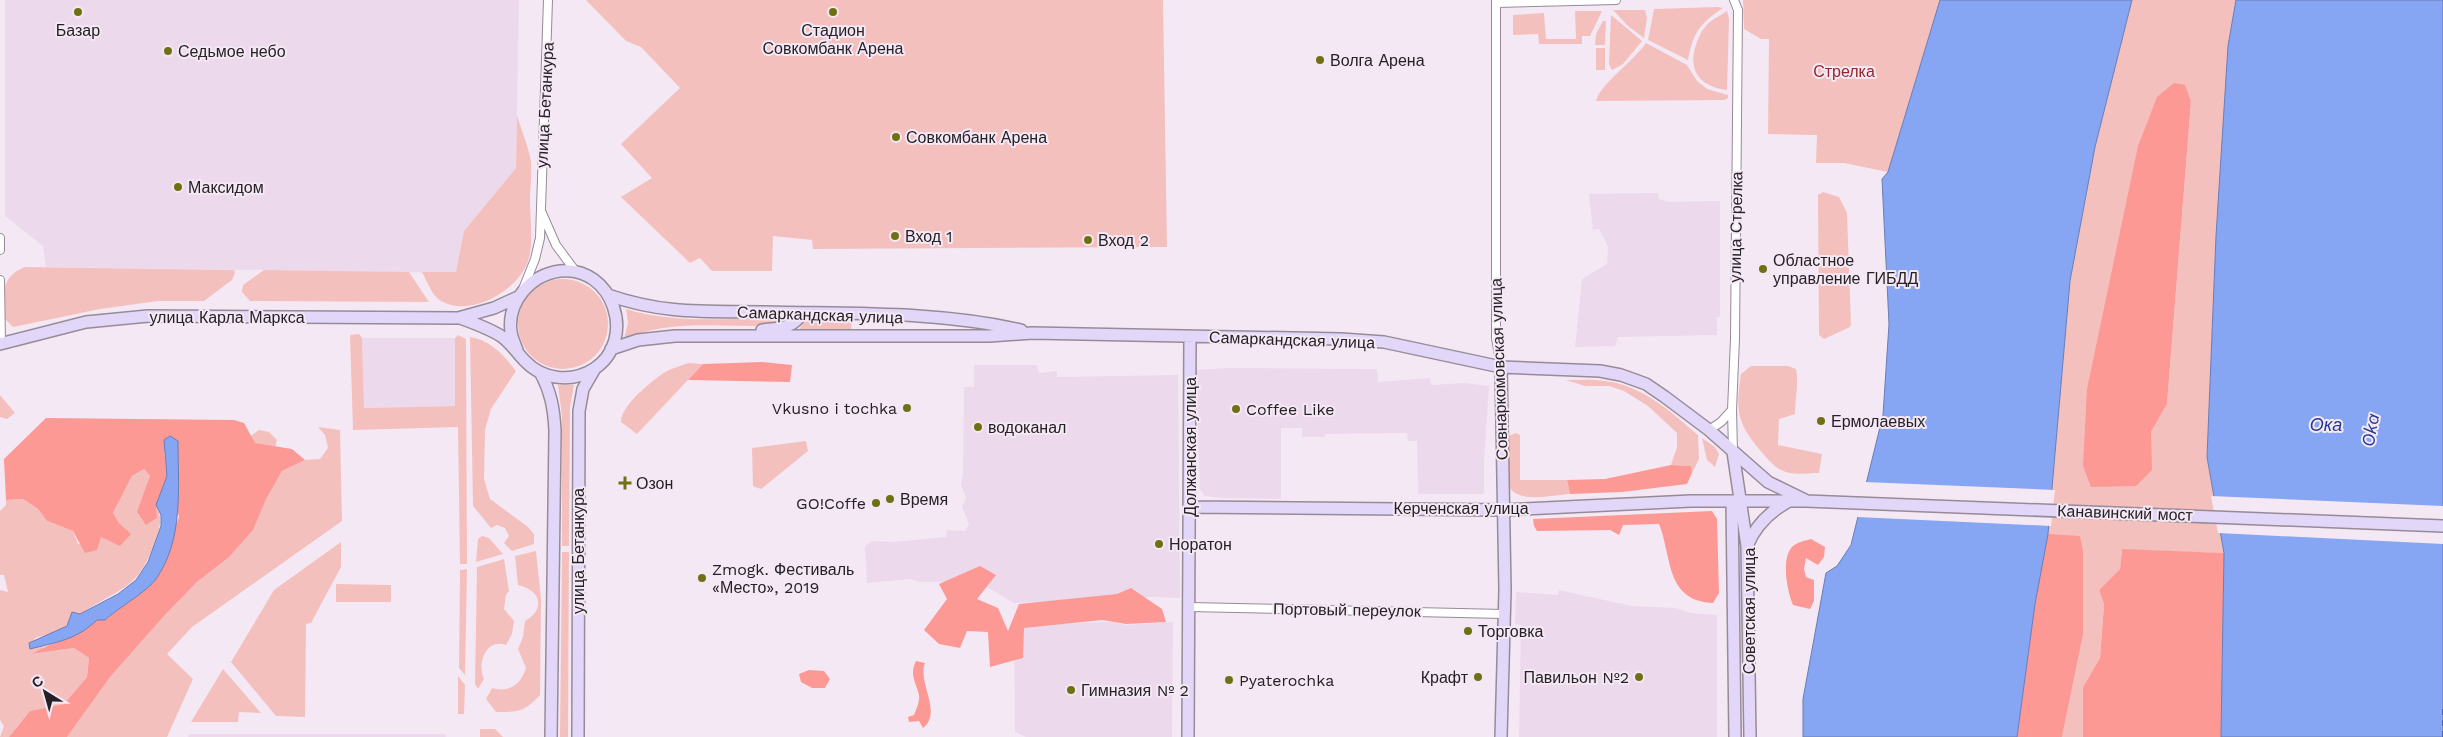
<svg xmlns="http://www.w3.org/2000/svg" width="2443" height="737" viewBox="0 0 2443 737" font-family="'Work Sans',sans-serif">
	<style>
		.built { fill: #ecd9ec }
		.green { fill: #f4c0bd; fill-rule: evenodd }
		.forest { fill: #fc9994 }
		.water { fill: #86a5f3; stroke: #697db6 }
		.pier { fill: #f5e8f5 }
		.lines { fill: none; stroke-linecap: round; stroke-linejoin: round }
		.ferry { stroke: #213992; stroke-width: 1; stroke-dasharray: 6 5; stroke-linecap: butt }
		.street-casing { stroke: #968b97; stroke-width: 10 }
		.secondary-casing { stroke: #968b97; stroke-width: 14 }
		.street { stroke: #fff; stroke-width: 8 }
		.secondary { stroke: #e2d7f9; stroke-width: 11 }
		.poi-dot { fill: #6f7013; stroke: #f5e8f5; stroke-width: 2 }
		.labels { text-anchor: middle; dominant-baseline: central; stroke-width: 4; stroke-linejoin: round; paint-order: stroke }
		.poi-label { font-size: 16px; fill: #252126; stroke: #f5e8f5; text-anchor: start }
		.park-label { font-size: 16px; fill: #97252b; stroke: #f5e8f5 }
		.street-label { font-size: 16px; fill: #252126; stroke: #f5e8f5 }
		.water-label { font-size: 18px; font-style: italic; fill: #213992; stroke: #f5e8f5 }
	</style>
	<rect width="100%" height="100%" fill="#f5e8f5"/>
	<path class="built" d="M5,0H519L516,168L464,231L456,273L46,267L43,246L5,216Z
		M1658,193L1659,199L1669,202L1720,201V317H1717V335L1618,337L1615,346L1575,347L1582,279L1607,264L1608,247L1599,229L1593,230L1589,194Z
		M362,338H455V406L364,408Z
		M974,365H1037L1039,373L1057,371V377L1178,375L1180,598L1152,597L1014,603L976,581L919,582L911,579L867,583L865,546L872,541L892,542L946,537L947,530L965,531L969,524L962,507L966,498L961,485L963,473L964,387H974Z
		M1226,368L1377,369L1378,382L1430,378L1431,385L1465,383L1489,386L1484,462V494H1418L1417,441H1408L1407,433L1325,434V437H1302V428H1281V499L1222,498L1205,496L1200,489L1195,370Z
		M1559,590L1631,606L1676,608L1691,613L1717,615V737H1519L1521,625L1515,624L1516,592L1558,595Z
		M1113,622L1125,625L1173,622L1172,737H1026L1015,732L1014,625Z
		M189,734H446V737H188Z"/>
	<path class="green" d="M586,0H1163L1167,247L813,249L812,240L773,236L772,271H712L700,258L690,263L621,197L652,178L621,144L680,88L641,47L626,41Z
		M1743,0H1940L1888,172L1844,163H1816L1817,135L1768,134L1769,39H1761L1744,29Z
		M2132,0H2236L2228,46L2216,236L2207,457L2224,553L2122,550L2120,569L2099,590L2104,604L2100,658L2083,687V737H2062L2083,635L2048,534L2070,282L2095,147ZM2185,85L2191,101L2167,404L2151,432Z
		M1717,7L1723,8C1700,23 1693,33 1688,60L1648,40L1654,9Z
		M1613,10H1645L1647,18L1644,38L1628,26Z
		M1575,11H1602L1590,36H1582V44H1539L1538,34L1513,35V15L1544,13L1546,39H1576Z
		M1727,11L1729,19L1727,90C1703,87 1688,73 1695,48C1697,41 1700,33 1705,27C1710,20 1720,16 1727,11Z
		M1611,15L1642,41L1623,64L1612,70L1609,64Z
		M1603,21H1606L1605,45H1595L1596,34Z
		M1646,43L1687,65L1697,81L1707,89L1728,95V98L1725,100L1596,101C1600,84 1634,61 1646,43Z
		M1596,48H1605V70H1596Z
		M517,115C521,130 529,147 531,162C532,175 530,188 530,200C530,220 534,242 528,261C518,291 470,318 441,301C432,296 427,281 422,272H456L464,231L516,168Z
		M1823,192L1839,197L1847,213L1851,324L1850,327L1824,339L1819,335L1818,195Z
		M25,267L234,270L235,273L232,280L204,301H158L100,309L13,327L5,319C3,295 0,277 25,267Z
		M264,270L409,272L429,302L250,301L242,292L243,285Z
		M518 324a45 45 0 1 1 90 0a45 45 0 1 1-90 0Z
		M626,309C676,325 732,317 783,319L782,323L772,326C724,327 669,319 624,339L628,323Z
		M807,318L852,320L851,331H798Z
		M359,334L362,338L364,408L455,406V338L458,335L466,339L467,564H460L458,427L353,430L350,335Z
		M470,337C490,340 504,355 516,371L491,409L485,430L484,479L490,499L528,527L534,534V544L512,551L504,543L509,536L505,528L497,525L491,528L473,506Z
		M688,363L703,364L637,434L621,422C620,406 653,380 665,372C672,368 681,366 688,363Z
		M1751,366H1788L1796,369C1799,382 1795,400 1795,414L1779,419L1778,445L1822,454L1819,473C1807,473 1791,476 1781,470C1773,466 1765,456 1759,449C1736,421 1736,409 1741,374Z
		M1566,380C1578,380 1592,379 1605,381C1642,385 1671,412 1698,435L1699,459L1692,473L1690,466L1671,465L1677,447V433L1648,406L1624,391L1609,386H1585Z
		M558,385H574L570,407L569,546H562V416Z
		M0,395L15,413L7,419L0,417Z
		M318,427L340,430L342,521L192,627L167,654L193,679L167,737H67L111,676L164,616L197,582L228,558L282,471L305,460L320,459L328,448L325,435Z
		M259,430L269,432L277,440L266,484L241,443Z
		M1516,433L1520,435V480H1567L1570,494C1553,495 1517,504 1509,486L1508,436Z
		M1702,438L1715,447L1719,454L1715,467L1707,460Z
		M806,441L808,451L761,489L753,486L752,448Z
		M144,469L150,476L146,490L156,518V505C163,519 160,527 155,541C139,590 120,587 82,613C76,616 73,622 67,625C59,632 46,635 35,638L30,649L47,644L34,654L74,648L89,658L87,677L64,704L30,711L9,737H0L4,726L0,720V590L8,592L4,575H0V511L6,505V500L23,499L38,509L47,521L73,531L78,544L101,537L109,539L130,534L119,523L113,513L132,476Z
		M482,536L489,538L503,554L476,562L478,539Z
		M341,542V567L311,623L306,624L305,717L276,716L231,662L274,590Z
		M536,551L541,599L540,695C524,712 519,712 496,712L486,699L492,688C510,693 521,684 526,668L518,649L523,637L525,621C546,609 541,590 518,585L515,556Z
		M562,552H569L568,737H560Z
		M504,559L509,591L506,595L504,609L514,621L512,634L506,645C486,638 477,663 484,679L478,689L475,684L477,567Z
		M467,569L465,675L459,668L460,570Z
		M336,584L391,585V602H336Z
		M223,669L261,713L239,712L238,722H191Z
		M458,676L465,685L464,714H458Z
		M480,729H495L503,737H480Z"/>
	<path class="forest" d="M2174,83L2185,85L2191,101L2167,404L2151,432L2152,470L2136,486L2091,487L2083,466L2087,389L2138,146L2157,97Z
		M761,362L792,365L790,382L688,380L703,364Z
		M46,418L234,420L244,423L255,443L292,449L305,460L282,471L266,499L253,530L228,558L197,582L164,616L111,676L67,737H9L30,711L64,704L87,677L89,658L74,648L32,654C57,638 74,642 97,619L105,620L155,580L179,517L164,449L167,476L156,505L157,518L146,525L137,512L150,476L144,469L132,476L113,513L119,523L131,534L120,546L101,537L97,550L85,553L73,531L47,521L38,509L23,499L6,500L4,459Z
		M1671,465L1691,466L1692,473L1687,484L1622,492L1570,494L1567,480L1605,479Z
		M1712,511L1717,519L1719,593L1713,603C1665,601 1672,556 1659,524L1623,525L1619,535L1610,530L1537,531L1534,526L1533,519Z
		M2048,534L2080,536L2083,551V635L2062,737H2017L2035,604Z
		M1811,539L1825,547L1824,557L1818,565L1806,558L1804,569L1806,577L1814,580V601L1810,609L1793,605C1787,591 1781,559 1792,547C1797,542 1804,541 1811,539Z
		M2122,549L2224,553L2221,737H2083V687L2100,658L2104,604L2099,590L2120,569Z
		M980,566L996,575L977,599L998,608L1008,631L1019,604L1117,594L1131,588L1162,609L1166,622L1126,624L1102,620L1024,628L1023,658L990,667L988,632L967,631L960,648L939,644L924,630L947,599L939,584Z
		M916,661L925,663C917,682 943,713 923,728L919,721L909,722L908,717L914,715C916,710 920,702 919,695C916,682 909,675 916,661Z
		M809,670L824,671L830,679L825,688H812L801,682L799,674Z"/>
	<path class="water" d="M1940,0H2132L2095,147L2070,281L2048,534L2035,604L2017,737H1803V699L1826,573L1837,566L1851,545L1883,415L1889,324L1882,179L1888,172Z
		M2236,0H2443V737H2221L2224,553L2207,457L2216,236L2228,46Z
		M170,436L178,441C178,487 184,539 156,579C148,591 118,608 105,620H97C76,640 57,642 30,649L29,643L67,626L72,612L80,614L118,594L136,580L148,562L161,526V515L156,505L167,476L164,440Z"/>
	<path class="pier" d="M1865,482L2055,490L2051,526L1857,517Z
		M2211,496L2443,506V544L2218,533Z"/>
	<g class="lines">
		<path class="ferry" d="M2443,737V707"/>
		<defs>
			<path id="street" d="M1496,0V338L1501,367
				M1496,3L1616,0
				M542,213L556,245L576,272
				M0,238V250
				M0,280L1,344
				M523,289L535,259L540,238L548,0
				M1709,430L1721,422L1732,410
				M1733,452L1732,410L1735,339L1738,10L1734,0
				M1189,607L1504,614"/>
			<path id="secondary" d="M608,295C666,315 707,311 766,312C850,314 939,311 1021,330
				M460,318C474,323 488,328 501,336C511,343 517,353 525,361C543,380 572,383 594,369C638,340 613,265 560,271C530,275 507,302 511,332C512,338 515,345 517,350
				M762,330C779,328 793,329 802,313
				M0,344L86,322L148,316L458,318L494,308L518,297
				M611,349L638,340L675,336H989L1032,333L1341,339L1384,342L1501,367L1600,371L1621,375L1646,384L1665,397L1709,430L1768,482L1805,500
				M1501,367L1505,590L1501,737
				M540,372C551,392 554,409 555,431L551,737
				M1733,452L1747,546
				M1732,501L1735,737
				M1190,507L1504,510L1691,501H1806L2443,526
				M578,737L579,411L583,389L594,370
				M1188,737L1190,337
				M1750,737L1747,546C1755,527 1768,513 1786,503"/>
		</defs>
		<use href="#street" class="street-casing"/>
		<use href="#secondary" class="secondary-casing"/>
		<use href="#street" class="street"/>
		<use href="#secondary" class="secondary"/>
	</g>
	<g class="poi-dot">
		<circle cx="78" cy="12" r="5"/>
		<circle cx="833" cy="12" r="5"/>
		<circle cx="168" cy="51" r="5"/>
		<circle cx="1320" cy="60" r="5"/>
		<circle cx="896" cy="137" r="5"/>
		<circle cx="178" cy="187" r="5"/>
		<circle cx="895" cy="236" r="5"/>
		<circle cx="1088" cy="240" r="5"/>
		<circle cx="1763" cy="269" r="5"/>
		<circle cx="907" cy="408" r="5"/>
		<circle cx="1236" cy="409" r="5"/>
		<circle cx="1821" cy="421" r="5"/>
		<circle cx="978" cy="427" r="5"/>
		<path d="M622.5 475.5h5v5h5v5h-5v5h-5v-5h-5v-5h5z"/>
		<circle cx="890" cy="499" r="5"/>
		<circle cx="876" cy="503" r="5"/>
		<circle cx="1159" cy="544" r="5"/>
		<circle cx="702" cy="578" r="5"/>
		<circle cx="1468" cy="631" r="5"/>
		<circle cx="1478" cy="677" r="5"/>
		<circle cx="1639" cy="677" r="5"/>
		<circle cx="1229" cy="680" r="5"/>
		<circle cx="1071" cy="690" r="5"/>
	</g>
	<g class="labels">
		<g class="poi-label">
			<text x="78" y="30" text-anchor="middle">Базар</text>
			<text x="833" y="30" text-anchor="middle">Стадион<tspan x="833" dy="18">Совкомбанк Арена</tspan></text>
			<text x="178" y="51">Седьмое небо</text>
			<text x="1330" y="60">Волга Арена</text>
			<text x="906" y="137">Совкомбанк Арена</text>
			<text x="188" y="187">Максидом</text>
			<text x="905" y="236">Вход 1</text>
			<text x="1098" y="240">Вход 2</text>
			<text x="1773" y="260">Областное<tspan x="1773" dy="18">управление ГИБДД</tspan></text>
			<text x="897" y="408" text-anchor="end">Vkusno i tochka</text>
			<text x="1246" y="409">Coffee Like</text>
			<text x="1831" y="421">Ермолаевых</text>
			<text x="988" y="427">водоканал</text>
			<text x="636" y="483">Озон</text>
			<text x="900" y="499">Время</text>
			<text x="866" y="503" text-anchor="end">GO!Coffe</text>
			<text x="1169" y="544">Норатон</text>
			<text x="712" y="569">Zmogk. Фестиваль<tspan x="712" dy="18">«Место», 2019</tspan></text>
			<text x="1478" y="631">Торговка</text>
			<text x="1468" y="677" text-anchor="end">Крафт</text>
			<text x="1629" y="677" text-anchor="end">Павильон №2</text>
			<text x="1239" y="680">Pyaterochka</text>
			<text x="1081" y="690">Гимназия № 2</text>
		</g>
		<g class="park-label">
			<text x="1844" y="71">Стрелка</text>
		</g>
		<g class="street-label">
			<text transform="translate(545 105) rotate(-87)">улица Бетанкура</text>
			<text transform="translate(1736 227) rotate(-89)">улица Стрелка</text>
			<text transform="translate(820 315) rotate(2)">Самаркандская улица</text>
			<text x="227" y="317">улица Карла Маркса</text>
			<text transform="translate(1292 340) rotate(2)">Самаркандская улица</text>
			<text transform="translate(1499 369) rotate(-92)">Совнаркомовская улица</text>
			<text transform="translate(1190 447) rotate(-90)">Должанская улица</text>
			<text x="1461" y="508">Керченская улица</text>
			<text transform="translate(2125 513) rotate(2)">Канавинский мост</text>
			<text transform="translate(578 551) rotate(-90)">улица Бетанкура</text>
			<text transform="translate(1347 610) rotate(1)">Портовый переулок</text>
			<text transform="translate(1749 611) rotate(-90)">Советская улица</text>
		</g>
		<g class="water-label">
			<text x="2326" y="424">Ока</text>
			<text transform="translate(2370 430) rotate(-80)">Oka</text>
		</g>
	</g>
	<g transform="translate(45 692) rotate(323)" stroke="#f5e8f5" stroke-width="4" paint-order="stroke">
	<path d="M0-4L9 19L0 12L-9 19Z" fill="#252126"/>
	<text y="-8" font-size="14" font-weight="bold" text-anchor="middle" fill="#252126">С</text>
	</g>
</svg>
